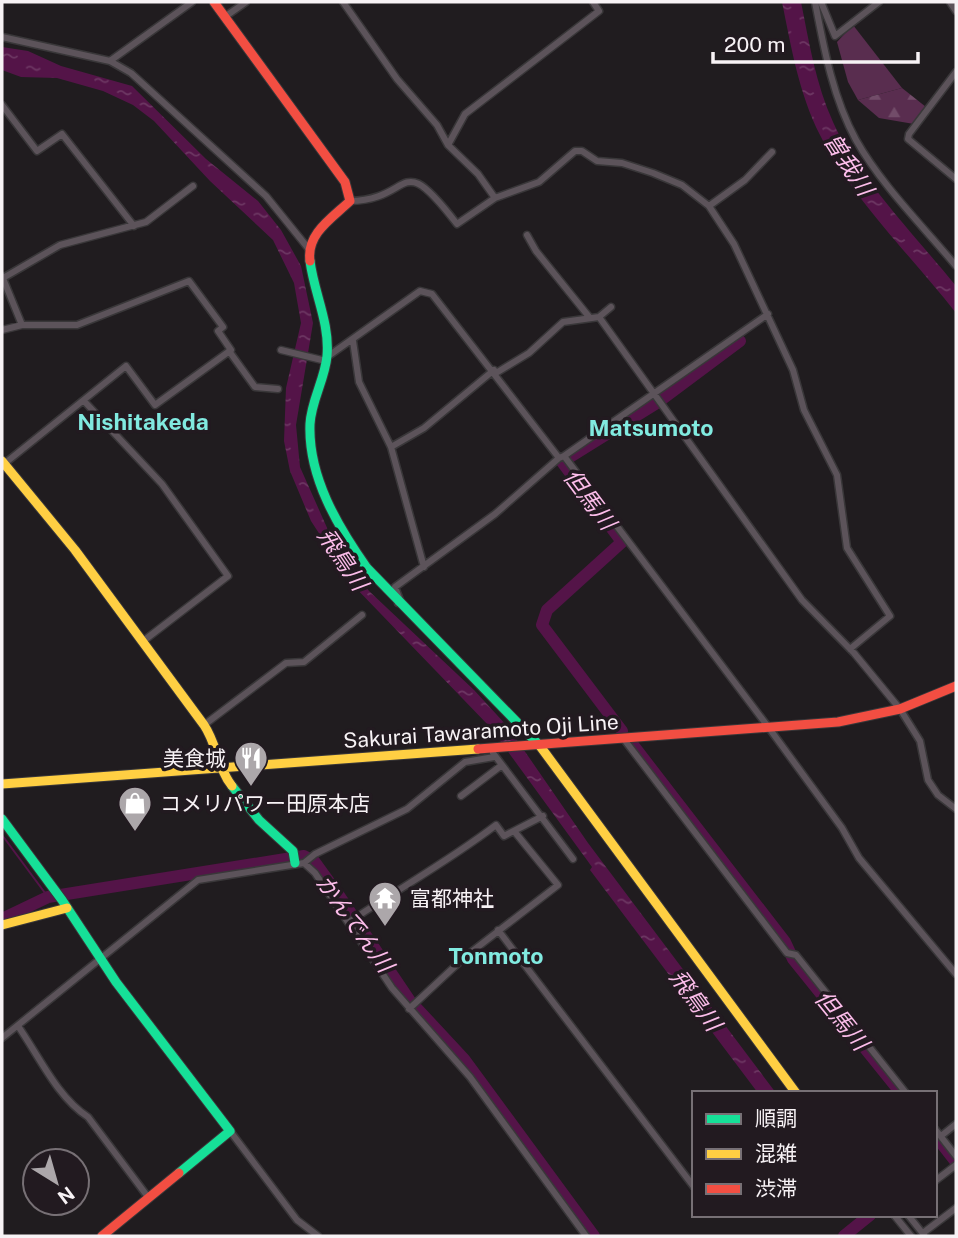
<svg xmlns="http://www.w3.org/2000/svg" width="958" height="1238" viewBox="0 0 958 1238" font-family="'Public Sans','Noto Sans JP',sans-serif">
	<style>
		.green { fill: #592d4f }
		.forest { fill: url(#forest-firs) }
		.water { fill: url(#water-ripples) }
		.lines { fill: none; stroke-linecap: round; stroke-linejoin: round }
		.stream { stroke: #541448; stroke-width: 2 }
		.river { stroke: #541448; stroke-width: 12 }
		.street-casing { stroke: #393739; stroke-width: 9 }
		.fast-casing { stroke: #393739; stroke-width: 11 }
		.slow-casing { stroke: #393739; stroke-width: 11 }
		.jam-casing { stroke: #393739; stroke-width: 11 }
		.street { stroke: #5c535a; stroke-width: 6 }
		.fast { stroke: #16e098; stroke-width: 9 }
		.slow { stroke: #ffcf43; stroke-width: 9 }
		.jam { stroke: #f24e42; stroke-width: 9 }
		.labels { text-anchor: middle; dominant-baseline: central; stroke-width: 7; stroke-linejoin: round; paint-order: stroke }
		.street-label { font-size: 21px; fill: #f7f2f5; stroke: #221a20 }
		.poi-label { font-size: 21px; fill: #f7f2f5; stroke: #221a20; text-anchor: start }
		.water-label { font-size: 23px; font-style: italic; fill: #fcbdea; stroke: #221a20 }
		.neighbourhood-label { font-size: 23px; font-weight: bold; fill: #81eae0; stroke: #221a20 }
	</style>
	<defs>
		<pattern id="forest-firs" width="22" height="20" patternUnits="userSpaceOnUse" patternTransform="scale(1.75)"><rect width="22" height="20" fill="#592d4f"/><path d="M5 1l3.5 6h-7zM16 11l3.5 6h-7z" fill="#724c69"/></pattern>
		<pattern id="water-ripples" width="26" height="14" patternUnits="userSpaceOnUse" patternTransform="scale(1.75)"><rect width="26" height="14" fill="#541448"/><path d="M2 4q2-2 4 0t4 0M15 11q2-2 4 0t4 0" fill="none" stroke="#6d3763"/></pattern>
	</defs>
	<rect width="100%" height="100%" fill="#201c1f"/>
	<path class="green" d="M853,25L902,88L858,100L848,82L837,42Z"/>
	<path class="forest" d="M902,88L926,107L914,124L879,118L858,100Z"/>
	<path class="water" d="M782,2H801C809,42 816,85 833,122C856,175 919,240 956,286V313C913,258 851,197 820,135C799,94 791,46 782,2Z
		M2,47L28,51L61,66L132,86L206,159L258,201L281,230L301,266L313,323L296,425L300,467L328,530L369,591L474,690L508,727L588,843L776,1093H758L590,870L592,867L490,727L352,584L311,521L290,471L284,441L286,388L301,323L294,283L273,240L210,181L154,121L133,105L103,91L57,78L21,77L2,70Z"/>
	<g class="lines">
		<path class="stream" d="M2,835L48,897"/>
		<path class="river" d="M622,731L542,625L547,610L622,542L562,462L657,403L740,341
			M633,745L785,942L793,959L901,1093
			M2,919L48,897L304,856L314,861L340,897L410,1001L464,1059L594,1236
			M935,1135L956,1162
			M844,1236L870,1215"/>
		<defs>
			<path id="street" d="M343,2L397,79L437,125L448,145L478,174L495,198
				M815,2C824,49 833,98 856,140C882,186 923,226 956,266
				M821,2L835,36L879,2
				M950,2L956,11
				M226,16L246,2
				M2,37L110,61L131,73L266,196L308,248
				M110,61L192,2
				M956,72L909,134L908,139L956,179
				M2,105L37,151L62,134L134,226
				M448,145L465,114L599,11L593,2
				M350,201C415,200 397,146 457,224L495,198L539,182L575,151H582L597,161L622,163L653,173L682,185L709,206L734,244L793,370L804,410L837,475L847,548L890,616L850,649
				M709,206L745,180L772,152
				M527,235L536,251L590,318
				M2,276L22,325
				M3,278L60,245L146,222L193,186
				M599,317L802,600L854,653L900,709L920,741L928,780L938,795L956,809
				M2,330L22,325H77L189,281L223,327L218,331L231,350L155,405L126,366L4,464
				M353,341L359,382L391,447L424,567
				M281,350L326,361
				M229,351L255,387L278,389
				M327,357L420,291L432,294L559,458L564,456L769,728L842,828L859,858L956,974
				M496,373L529,353L563,322L599,317L611,307
				M84,401L162,484L228,576L142,642
				M391,447L424,428L494,370
				M564,456L768,314
				M398,603L400,600L395,587L495,514L559,458
				M204,725L286,663L304,662L362,615
				M623,738L787,953L796,955L906,1093
				M493,753L573,859
				M461,796L502,765
				M304,863L315,873L392,988L470,1077L586,1236
				M349,922C398,889 449,861 496,825L504,836L543,816
				M498,930L694,1187
				M409,1009L466,956L558,885L514,831
				M18,1026C39,1056 57,1097 88,1117L148,1197
				M2,1038L198,880L304,863L315,854L407,809L465,762L494,757
				M935,1129L956,1156
				M230,1131L297,1220L318,1236
				M941,1136L956,1124
				M935,1181L956,1165
				M894,1215L911,1236
				M908,1215L924,1235
				M923,1233L956,1208"/>
			<path id="fast" d="M310,261C314,293 330,323 327,356C325,379 311,401 310,424C308,477 338,527 367,568L540,746
				M232,786L259,820L293,851L295,863
				M2,819L62,900L116,982L230,1131L179,1173"/>
			<path id="slow" d="M2,461L75,550L204,725C217,744 218,769 232,786
				M540,746L796,1093
				M2,784L478,749
				M2,925L67,908"/>
			<path id="jam" d="M214,2L345,182L350,201C332,218 306,234 310,261
				M478,749L838,722L900,709L956,686
				M102,1236L179,1173"/>
		</defs>
		<use href="#street" class="street-casing"/>
		<use href="#fast" class="fast-casing"/>
		<use href="#slow" class="slow-casing"/>
		<use href="#jam" class="jam-casing"/>
		<use href="#street" class="street"/>
		<use href="#fast" class="fast"/>
		<use href="#slow" class="slow"/>
		<use href="#jam" class="jam"/>
	</g>
	<defs>
		<symbol id="restaurant-pin" viewBox="-11 -11 22 30"><path d="M0 17L-7.5 6A9.5 9.5 0 1 1 7.5 6Z" fill="#aca7aa" stroke="#221a20"/><path d="M-5-6h1v4h1v-4h1v4h1v-4h1v5L-1.5 .5V6h-2V.5L-5-1ZM5-6V6H3V1.5H1.5Q1.5-4 5-6Z" fill="#fff"/></symbol>
		<symbol id="shop-pin" viewBox="-11 -11 22 30"><path d="M0 17L-7.5 6A9.5 9.5 0 1 1 7.5 6Z" fill="#aca7aa" stroke="#221a20"/><path d="M-5-2.5h2.3a2.7 3.5 0 0 1 5.4 0H5L5.5 6h-11ZM-1.5-2.5h3a1.5 2.3 0 0 0-3 0Z" fill="#fff"/></symbol>
		<symbol id="temple-pin" viewBox="-11 -11 22 30"><path d="M0 17L-7.5 6A9.5 9.5 0 1 1 7.5 6Z" fill="#aca7aa" stroke="#221a20"/><path d="M0-6L5-2H3V0L6.5 2.5H4V6H1.5V3h-3V6H-4V2.5H-6.5L-3 0V-2H-5Z" fill="#fff"/></symbol>
	</defs>
	<g fill-rule="evenodd">
		<use href="#restaurant-pin" x="232" y="739" width="38" height="52"/>
		<use href="#shop-pin" x="116" y="784" width="38" height="52"/>
		<use href="#temple-pin" x="366" y="879" width="38" height="52"/>
	</g>
	<g class="labels">
		<g class="street-label">
			<text transform="translate(481 731) rotate(-4)">Sakurai Tawaramoto Oji Line</text>
		</g>
		<g class="poi-label">
			<text x="226" y="758" text-anchor="end">美食城</text>
			<text x="160" y="803">コメリパワー田原本店</text>
			<text x="410" y="898">富都神社</text>
		</g>
		<g class="water-label">
			<text transform="translate(849 164) rotate(57)">曽我川</text>
			<text transform="translate(590 499) rotate(53)">但馬川</text>
			<text transform="translate(343 559) rotate(56)">飛鳥川</text>
			<text transform="translate(355 923) rotate(54)">かんでん川</text>
			<text transform="translate(696 1000) rotate(54)">飛鳥川</text>
			<text transform="translate(842 1020) rotate(51)">但馬川</text>
		</g>
		<g class="neighbourhood-label">
			<text x="143" y="421">Nishitakeda</text>
			<text x="651" y="427">Matsumoto</text>
			<text x="496" y="955">Tonmoto</text>
		</g>
	</g>
	<rect width="958" height="1238" fill="none" stroke="#f7f2f5" stroke-width="7"/>
	<rect x="692" y="1091" width="245" height="126" fill="#221a20" stroke="#777075" stroke-width="2"/>
	<rect x="706" y="1114" width="35" height="10" fill="#16e098" stroke="#777075" stroke-width="2"/>
	<text x="755" y="1126" font-size="21" fill="#f7f2f5">順調</text>
	<rect x="706" y="1149" width="35" height="10" fill="#ffcf43" stroke="#777075" stroke-width="2"/>
	<text x="755" y="1161" font-size="21" fill="#f7f2f5">混雑</text>
	<rect x="706" y="1184" width="35" height="10" fill="#f24e42" stroke="#777075" stroke-width="2"/>
	<text x="755" y="1196" font-size="21" fill="#f7f2f5">渋滞</text>
	<g transform="translate(56 1182) rotate(143)"><circle r="33" fill="#221a20" stroke="#777075" stroke-width="2"/>
	<path d="M0-5L12 26L0 18L-12 26Z" fill="#aca7aa"/>
	<text y="-10" font-size="19" font-weight="bold" text-anchor="middle" fill="#f7f2f5">N</text>
	</g>
	<path d="M713 52v10h205v-10" fill="none" stroke="#f7f2f5" stroke-width="3.5"/>
	<text x="724" y="52" font-size="21" fill="#f7f2f5" stroke="#221a20" stroke-width="5" paint-order="stroke">200 m</text>
</svg>
